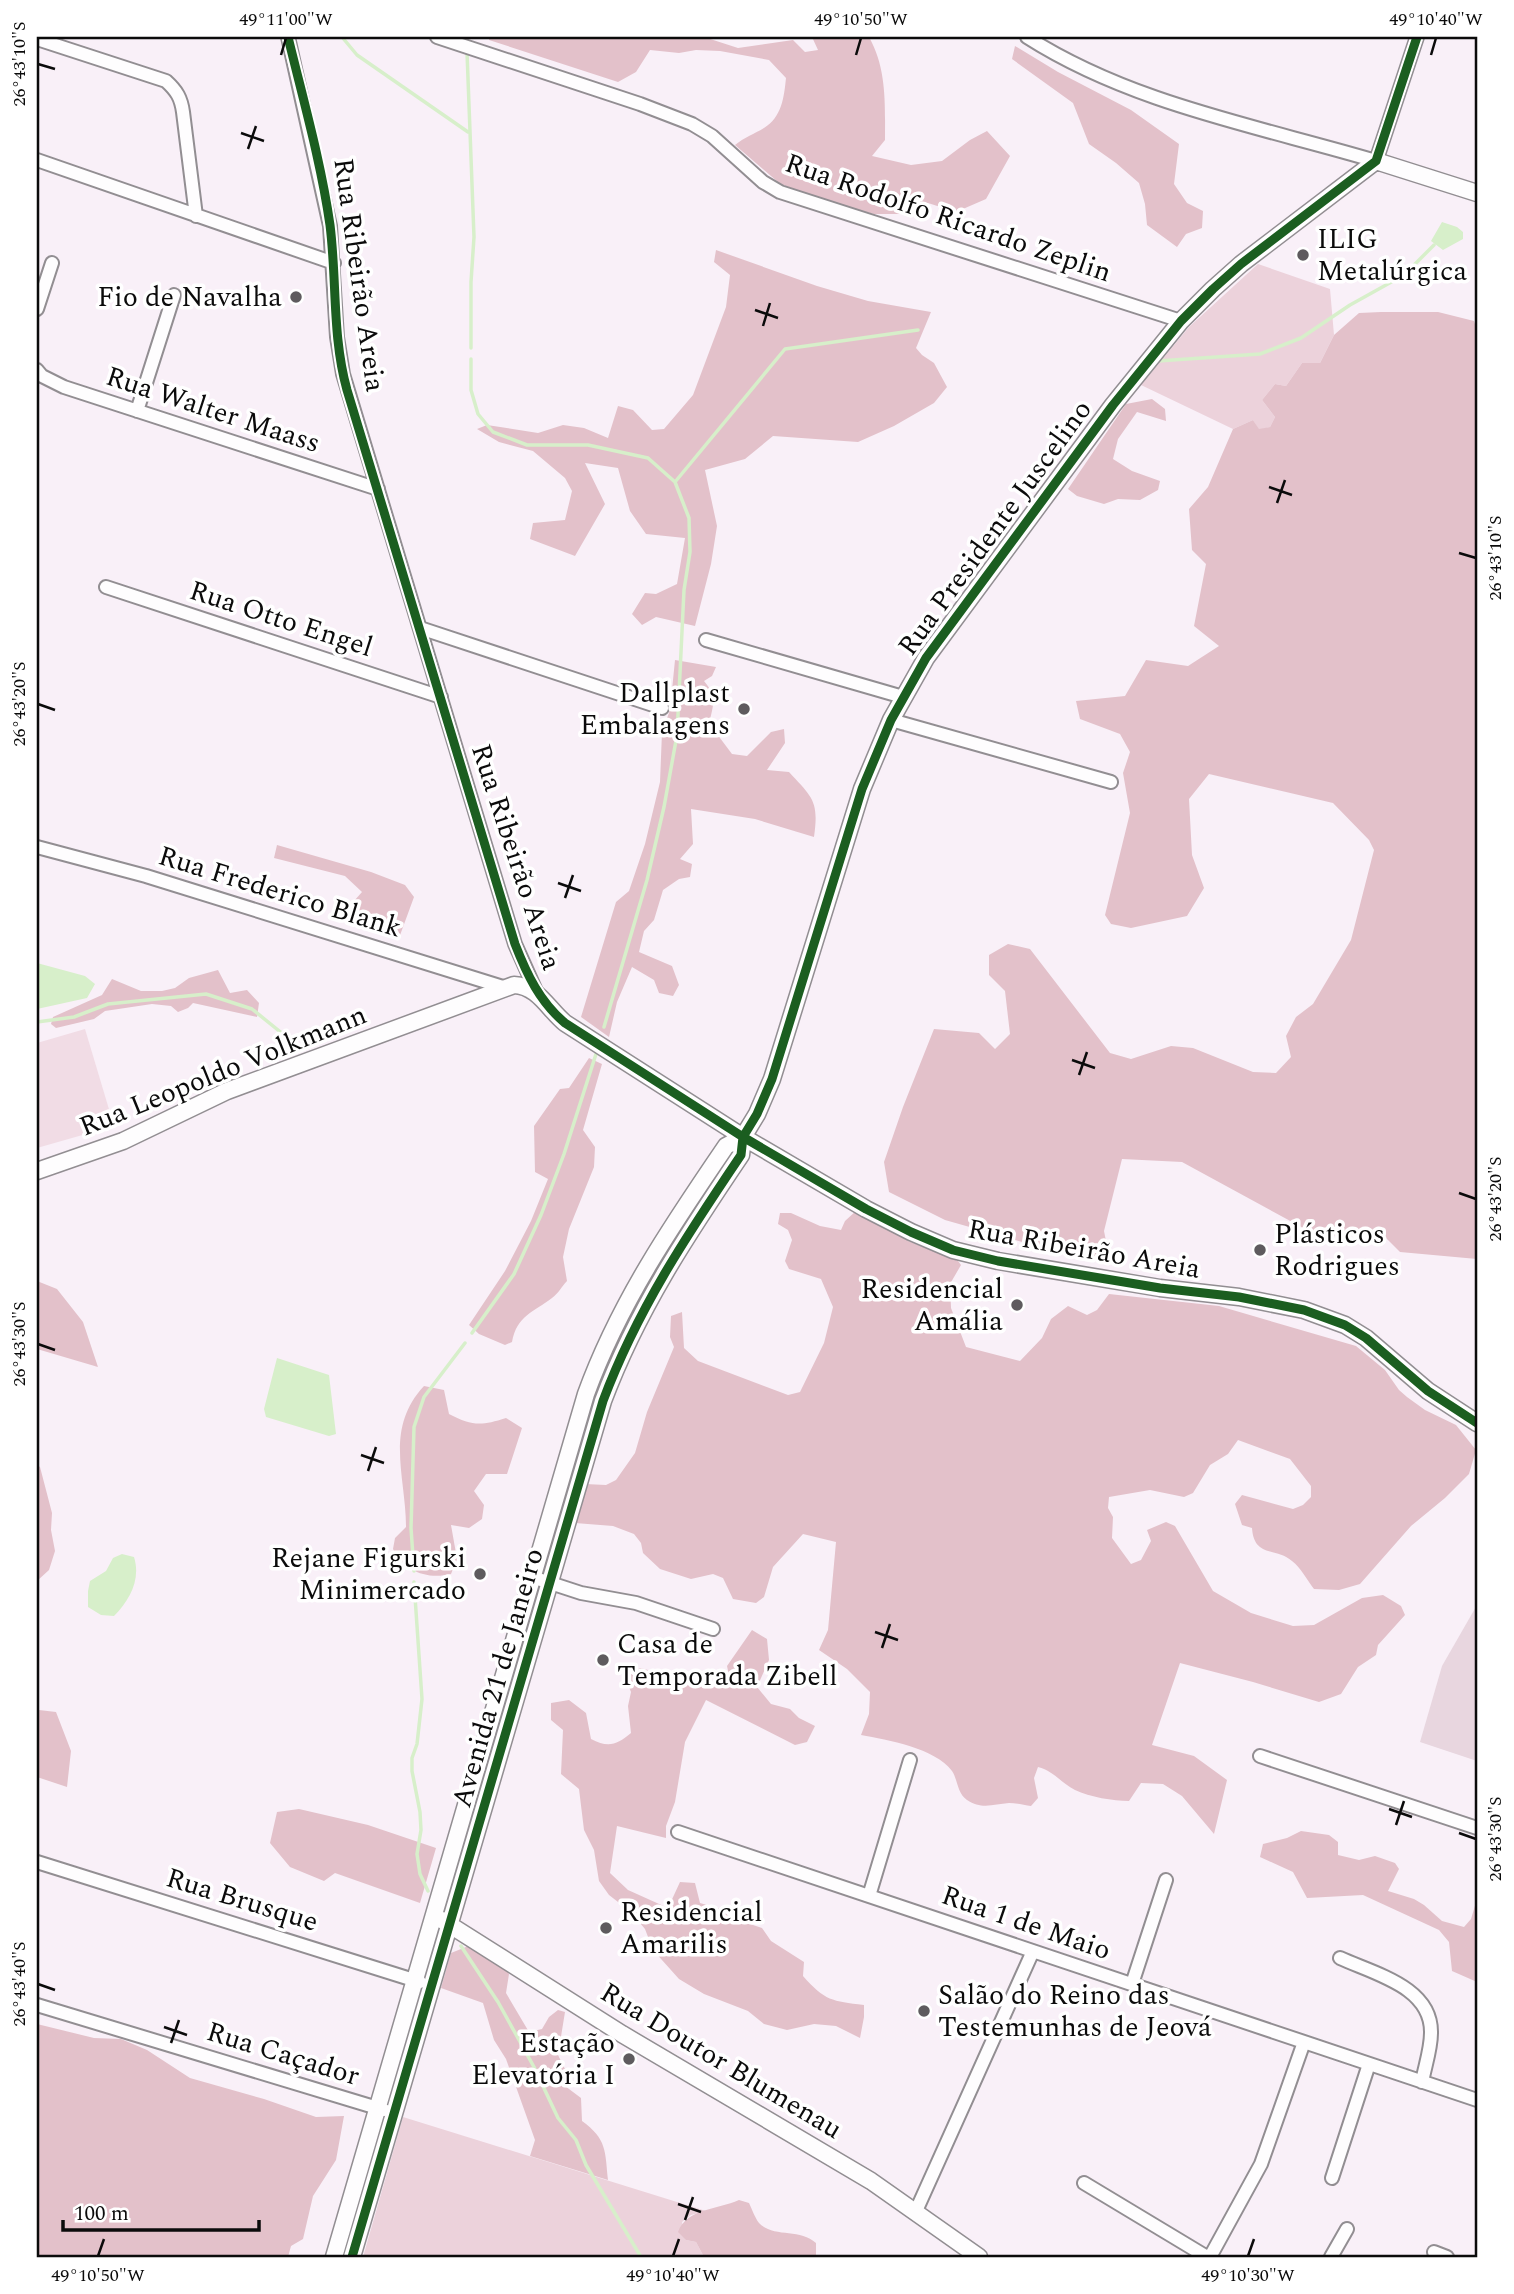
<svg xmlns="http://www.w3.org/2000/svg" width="1514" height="2294" viewBox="0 0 1514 2294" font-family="Spectral,serif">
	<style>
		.green { fill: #ecd2db }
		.forest { fill: #e3c1ca }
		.cemetery { fill: #e8d6df }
		.pitch { fill: #f1dce5 }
		.water { fill: #d7efca }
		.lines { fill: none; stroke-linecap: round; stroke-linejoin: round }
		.stream { stroke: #d7efca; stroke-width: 3.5 }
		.minor-casing { stroke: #928e92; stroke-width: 16 }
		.tertiary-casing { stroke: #928e92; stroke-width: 19 }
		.minor { stroke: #fefdfe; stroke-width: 12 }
		.tertiary { stroke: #fefdfe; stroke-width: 16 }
		.cycleway-casing { stroke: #fff; stroke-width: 13 }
		.cycleway { stroke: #1b5e20; stroke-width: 9 }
		.ticks { fill: none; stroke: #0b0b0b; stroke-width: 2.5 }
		.poi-dot { fill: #5e5b5e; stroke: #fff; stroke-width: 2.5 }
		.labels { text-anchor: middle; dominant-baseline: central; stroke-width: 7; stroke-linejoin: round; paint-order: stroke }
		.street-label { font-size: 28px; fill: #0b0b0b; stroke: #fff }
		.poi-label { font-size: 28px; fill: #0b0b0b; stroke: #fff; text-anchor: start }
		.neatline { fill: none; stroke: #0b0b0b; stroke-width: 2.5 }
		.ticks-label { font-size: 18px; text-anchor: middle; fill: #0b0b0b }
	</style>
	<rect width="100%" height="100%" fill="#f9f0f8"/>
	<path class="green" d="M1258,264L1330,289L1334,335L1320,363H1302L1286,386L1275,384L1262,400L1275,417L1270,427L1259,430L1253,420L1233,429L1141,385L1189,327Z
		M729,1153L734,1156C682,1232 634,1302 601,1388L596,1386L634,1300Z
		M587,1411L593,1413L547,1570L541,1568Z
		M533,1596L539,1598L493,1755L487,1753Z
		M403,2117L706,2211L691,2215L682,2222L686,2240L696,2242L704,2257H363Z"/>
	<path class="forest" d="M489,37H704L738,48L793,40L805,52L818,50L812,37H869C887,69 885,104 885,140L872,156L911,165L942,161L970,140L987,131L1010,156L986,199L956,212L928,203L902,214H874L804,196L778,182L735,145C745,137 754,134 764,128C782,117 784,97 786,78L769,60L720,51L696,50L679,53L650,50L636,72L618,82L489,40Z
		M1015,46L1058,72L1131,110L1179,144L1174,184L1187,203L1203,211L1202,228L1186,234L1177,247L1147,225L1145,204L1139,183L1116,163L1089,144L1073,103L1012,59Z
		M716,250L817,286L868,301L931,312L916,348L922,355L934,363L947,387L934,403L894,426L858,442L773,436L745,459L705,470L717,526L711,564L695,626L656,617L642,625L632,614L645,593L656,594L677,584L685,538L646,534L630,511L618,468L585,463L605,504L575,556L530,539L533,523L565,520L572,491L565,478L533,451L499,442L477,429L487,425L538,433L563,425L584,428L608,438L618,406L633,410L652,430L664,429L693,395L726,307L730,275L714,262Z
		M1381,312H1438L1474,321L1477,330V1259L1400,1252L1381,1233L1318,1236L1182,1162L1122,1159L1104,1231L1106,1241L1101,1261L1068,1255L945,1220L889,1192L884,1162L903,1107L934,1029L979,1033L995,1049L1010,1034L1005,991L989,975V955L1008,944L1030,949L1110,1053L1131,1059L1171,1046L1193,1048L1253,1072L1276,1073L1291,1057L1286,1036L1296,1017L1313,1004L1351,940L1374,850L1369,840L1333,803L1209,774L1189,799L1192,855L1204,888L1187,916L1131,928L1111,924L1105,915L1130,813L1123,773L1130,752L1120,734L1080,719L1076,701L1125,696L1146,660L1188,666L1219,646L1194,626L1206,564L1192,550L1189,509L1208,487L1233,429L1253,420L1259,429L1270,427L1275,417L1262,400L1275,384L1286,386L1302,363H1320L1334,335L1359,313Z
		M1152,399L1165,409L1166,421L1137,412L1118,439L1113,459L1132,471L1160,481L1158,490L1140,500L1118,499L1104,504L1077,496L1068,489L1126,404Z
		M675,660L716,667L712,676L704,681C719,698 712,708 708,728L717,734L732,754L747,756L771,732L784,729L785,743L767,770L789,772C813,798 819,801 814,837L755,819L691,809L693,844L680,859L692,864L690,877L679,879L663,890L654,920L644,931L639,952L672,966L679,985L673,996L659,993L654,980L632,967L617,1002L609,1037L581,1017L616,902L629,891L645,844L660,782L662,732L670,710Z
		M277,845L371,872L405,885L414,897L399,938L377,931L360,921L354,901L362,892L345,876L274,858Z
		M218,970L230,993L247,990L259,1003L257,1017L193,1003L188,1008L178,1012L171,1006L152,1004L105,1011L94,1019L56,1028L51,1024L53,1017L102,995L112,979L141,991H162L175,988L189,978Z
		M589,1058L602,1064L583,1130L595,1147L594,1167L569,1229L563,1257L567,1281C562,1286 558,1294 552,1298C534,1312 517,1315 512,1342L505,1345L479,1334L469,1325L505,1271L531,1221L548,1179L535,1172L534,1126L560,1089L569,1088Z
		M857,1210L908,1241L958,1261L961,1265L950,1284L951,1308L966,1347L1020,1361L1042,1338L1051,1319L1068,1306L1087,1315L1097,1310L1109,1294L1219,1306L1356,1346L1385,1370L1399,1390L1407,1397L1425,1410L1456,1425L1476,1450L1469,1474L1445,1498L1411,1526L1360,1584L1339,1590L1314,1589C1307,1580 1301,1568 1292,1561C1276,1547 1254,1558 1252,1528L1242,1525L1235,1504L1242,1495L1293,1509L1303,1505L1311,1497V1486L1290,1459L1238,1440L1228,1454L1210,1465L1193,1493L1184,1497L1150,1490L1109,1497L1108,1508L1113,1517L1112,1538L1131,1564L1141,1560L1151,1541L1147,1530L1166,1522L1175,1526L1213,1591L1251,1613L1293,1626L1314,1625L1362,1598L1383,1595L1401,1606L1405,1615L1378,1645L1376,1655L1358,1667L1341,1694L1319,1702L1253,1682L1180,1663L1152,1745L1194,1756L1227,1780L1214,1834L1182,1796L1163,1784L1141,1783L1129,1801C1113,1801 1090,1797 1075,1790C1061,1783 1054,1771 1038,1767L1034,1778L1038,1798L1031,1806C1024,1805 1016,1803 1009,1803C994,1804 982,1810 967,1800C957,1793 958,1780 952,1771C935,1748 888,1740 861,1735L869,1714L870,1692L847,1669L819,1650L828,1630L836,1542L803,1534L773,1567L764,1597L756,1603L733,1599L723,1578L713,1574L691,1579L660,1569L643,1553L641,1543L634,1534L613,1526L575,1523L585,1484L606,1485L616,1480L635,1453L647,1412L674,1347L670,1337L671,1316L682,1312L684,1348L698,1361L788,1395L800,1392L824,1343L833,1307L821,1279L789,1269L785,1261L792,1240L788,1230L778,1224L780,1213H791L820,1226L841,1230L845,1221Z
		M37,1281L57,1289L83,1322L98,1367L37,1349Z
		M424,1386L444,1390L449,1414C472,1426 481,1426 506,1418L522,1428L507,1474H486L474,1491L484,1505L482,1519L469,1528L451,1525L457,1559L451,1574C427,1580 404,1571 393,1549L395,1538L406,1527C406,1476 384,1429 424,1386Z
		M37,1465L40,1467L52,1513L51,1530L55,1551L49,1570L37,1581Z
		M752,1630L767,1639L769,1660L757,1687L771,1704L790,1709L799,1718L815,1726L807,1742L795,1745L706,1700L685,1742L675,1802L666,1826V1838L617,1826L610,1873L628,1890L668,1908L680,1882L695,1883L700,1903L724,1910L738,1920L762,1928L771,1941L804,1962L803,1976C825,2001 832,2001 864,2005V2017L860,2038L836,2026L814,2024L787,2030L764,2024L748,2011L704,1994L679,1979L653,1950L645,1929L631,1912L609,1895L599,1881L594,1850L584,1830L579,1789L561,1774L563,1730L551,1720V1703L569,1700L586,1713L591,1739C608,1748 617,1745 631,1733L628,1706L631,1692L625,1677L640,1668L672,1676L678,1672L703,1684L730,1680L727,1666Z
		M39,1710L56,1712L71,1751L67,1787L37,1777V1712Z
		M299,1809L368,1825L436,1848L420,1903L335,1873L324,1881L290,1867L270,1843L277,1812Z
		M1301,1831L1329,1835L1338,1842V1855L1359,1860L1375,1856L1395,1863L1399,1869L1388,1891L1414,1899L1424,1905L1442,1921L1464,1927L1471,1919L1477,1899V1982L1452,1971L1449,1942L1439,1930L1363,1895L1307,1898L1293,1872L1260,1857L1263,1844L1287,1838Z
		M471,1945L502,1964L509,1974L506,1993L529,2032L542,2029L549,2017L558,2010L565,2012L558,2055L565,2069V2086L581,2098L582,2121C607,2139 605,2151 608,2180L530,2156L535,2140L506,2059L494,2040L483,2003L441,1988L451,1953Z
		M37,2024L94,2038L121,2039L147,2050L190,2078L264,2099L316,2117L344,2116L336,2160L313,2196L303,2239L291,2246L288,2257H37Z
		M739,2200L749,2203C752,2209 755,2218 759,2223C773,2238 800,2228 816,2243V2257H704L696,2242L686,2240L678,2232C687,2208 717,2210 739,2200Z"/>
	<path class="cemetery" d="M1477,1605V1761L1420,1742L1442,1666Z"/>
	<path class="pitch" d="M85,1029L114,1126L37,1148V1043Z"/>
	<path class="water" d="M1442,222L1457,227L1463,232V239L1443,250L1431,241Z
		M37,963L85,976L95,984L87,998L37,1009Z
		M277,1358L329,1375L336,1434L329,1436L266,1417L264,1409Z
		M122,1554L134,1557C141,1579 130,1600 114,1616L101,1615L88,1607V1591L90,1581L106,1571L113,1558Z"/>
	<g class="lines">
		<path class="stream" d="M342,37L357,55L468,132
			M467,52L474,237L471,282V348
			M471,359V390L478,414L493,432L527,445H588L648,458L675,482L689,518L690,552L684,590L677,735L664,807L647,880L604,1027
			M1158,361L1260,354L1301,338L1350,305L1404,275L1434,245
			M675,482L785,349L918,330
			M37,1022L74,1017L108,1004L206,994L252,1009L299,1047
			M472,1333L514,1274L541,1215L564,1154L596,1054
			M414,1571L411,1528L414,1427L424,1397L465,1343
			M414,1582L422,1699L417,1744L412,1758V1771L420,1812L421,1830L417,1854L420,1874L428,1891
			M461,1946L498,2002L534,2067L558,2118L576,2140L586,2165L641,2257"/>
		<defs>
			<path id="minor" d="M288,37L330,226L337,337L343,374L515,944L536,991
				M437,37L640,104L692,124L712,136L763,182L780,192L1181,321
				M1027,37C1132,104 1258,126 1376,161L1417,37
				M37,39L166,81C177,91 181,98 183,112L196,216
				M37,160L334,263
				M37,309L52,263
				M37,370L42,376L64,387L378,489
				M137,411L174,295
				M106,587L441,697
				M420,628L662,708
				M706,640L903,697
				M891,720L1111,782
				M37,847L146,876L506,988
				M532,1577L581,1593L636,1603L713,1629
				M1260,1756L1477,1828
				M678,1832L1477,2100
				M37,1862L420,1982
				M869,1896L910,1760
				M1340,1958C1375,1974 1432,1987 1431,2033C1431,2049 1425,2066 1422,2082
				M1132,1984L1166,1880
				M37,2005L384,2110
				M1332,2178L1369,2064
				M1084,2183L1207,2257
				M916,2211L1033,1951
				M1434,2252L1447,2257
				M1210,2257L1261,2164L1304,2042
				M1331,2257L1347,2229"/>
			<path id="tertiary" d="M37,1171L123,1141L227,1091L514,985C538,986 548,1009 565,1023L743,1137L866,1209L911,1232L953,1250L998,1261L1160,1288L1239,1297L1304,1310L1345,1325L1366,1338L1428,1391L1477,1423
				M442,1920L622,2034L871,2181L979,2257
				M334,2257L586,1394C619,1303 672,1225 726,1146L743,1137
				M352,2257L603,1401C637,1310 687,1235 741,1155L743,1137L757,1114L772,1079L862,789L891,720L926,658L1113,405L1181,321L1213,289L1241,264L1376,161L1477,193"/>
		</defs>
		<use href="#minor" class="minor-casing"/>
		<use href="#tertiary" class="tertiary-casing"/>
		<use href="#minor" class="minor"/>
		<use href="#tertiary" class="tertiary"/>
		<defs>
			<path id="cycleway" d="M288,37C303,99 321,162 330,225C337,281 332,336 347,390L515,944C527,975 540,1002 565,1023L743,1137L866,1209L911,1232L953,1250L998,1261L1160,1288L1239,1297L1304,1310L1345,1325L1366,1338L1428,1391L1477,1423
				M352,2257L603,1401C637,1310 687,1235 741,1155L743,1137L757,1114L772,1079L862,789L891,720L926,658L1113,405L1181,321L1213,289L1241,264L1376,161L1417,37"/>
		</defs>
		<use href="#cycleway" class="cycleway-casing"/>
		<use href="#cycleway" class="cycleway"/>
	</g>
	<path class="ticks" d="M281,55L286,38M856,55L861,38M1431,55L1436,38M38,64L55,69M241,133L264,141M248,149L256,126M755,310L778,318M763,326L770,303M1269,487L1292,495M1277,503L1285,480M1459,553L1476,558M38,704L55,710M558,883L581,891M565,898L573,875M1072,1060L1095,1068M1079,1075L1087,1052M1459,1193L1476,1199M38,1344L55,1350M361,1455L384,1463M368,1471L376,1447M875,1632L898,1640M882,1648L890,1624M1389,1809L1412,1817M1396,1825L1404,1801M1459,1833L1476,1839M38,1984L55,1990M164,2027L187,2035M171,2043L179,2020M678,2204L701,2212M685,2220L693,2197M98,2256L104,2239M673,2256L679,2239M1248,2256L1254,2239"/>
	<g class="poi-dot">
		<circle cx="1303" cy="255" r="7"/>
		<circle cx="296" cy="297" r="7"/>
		<circle cx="744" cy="709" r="7"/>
		<circle cx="1260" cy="1250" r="7"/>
		<circle cx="1017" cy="1305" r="7"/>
		<circle cx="480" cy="1574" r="7"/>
		<circle cx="603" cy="1660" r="7"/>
		<circle cx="606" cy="1928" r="7"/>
		<circle cx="924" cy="2011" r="7"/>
		<circle cx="629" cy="2059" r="7"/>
	</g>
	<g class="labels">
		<g class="street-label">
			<text transform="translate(948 218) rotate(19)">Rua Rodolfo Ricardo Zeplin</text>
			<text transform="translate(359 275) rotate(82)">Rua Ribeirão Areia</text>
			<text transform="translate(213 410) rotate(18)">Rua Walter Maass</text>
			<text transform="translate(995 528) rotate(-54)">Rua Presidente Juscelino</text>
			<text transform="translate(281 619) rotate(18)">Rua Otto Engel</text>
			<text transform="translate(516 857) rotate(72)">Rua Ribeirão Areia</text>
			<text transform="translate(280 892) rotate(17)">Rua Frederico Blank</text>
			<text transform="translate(223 1071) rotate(-22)">Rua Leopoldo Volkmann</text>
			<text transform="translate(1084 1249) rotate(10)">Rua Ribeirão Areia</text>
			<text transform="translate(498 1678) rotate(-74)">Avenida 21 de Janeiro</text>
			<text transform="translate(242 1900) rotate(17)">Rua Brusque</text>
			<text transform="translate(1026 1923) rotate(19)">Rua 1 de Maio</text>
			<text transform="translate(283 2054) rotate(17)">Rua Caçador</text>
			<text transform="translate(721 2061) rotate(31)">Rua Doutor Blumenau</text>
		</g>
		<g class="poi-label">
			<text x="1317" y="239">ILIG<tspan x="1317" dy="32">Metalúrgica</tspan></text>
			<text x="282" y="297" text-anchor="end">Fio de Navalha</text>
			<text x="730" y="693" text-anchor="end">Dallplast<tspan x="730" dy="32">Embalagens</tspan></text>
			<text x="1274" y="1234">Plásticos<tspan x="1274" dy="32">Rodrigues</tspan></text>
			<text x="1003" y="1289" text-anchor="end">Residencial<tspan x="1003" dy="32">Amália</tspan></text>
			<text x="466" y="1558" text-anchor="end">Rejane Figurski<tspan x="466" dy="32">Minimercado</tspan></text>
			<text x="617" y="1644">Casa de<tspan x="617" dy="32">Temporada Zibell</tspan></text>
			<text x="620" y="1912">Residencial<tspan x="620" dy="32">Amarilis</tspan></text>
			<text x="938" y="1995">Salão do Reino das<tspan x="938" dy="32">Testemunhas de Jeová</tspan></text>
			<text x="615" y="2043" text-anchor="end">Estação<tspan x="615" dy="32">Elevatória I</tspan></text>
		</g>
	</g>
	<rect width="1514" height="2294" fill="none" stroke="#ffffff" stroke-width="77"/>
	<path d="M63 2220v10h196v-10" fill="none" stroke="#0b0b0b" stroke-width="3.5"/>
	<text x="74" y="2220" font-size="21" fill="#0b0b0b" stroke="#ffffff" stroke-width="5" paint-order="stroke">100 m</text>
	<rect x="38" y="38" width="1438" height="2218" class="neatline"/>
	<g class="ticks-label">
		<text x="286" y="25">49°11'00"W</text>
		<text x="861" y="25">49°10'50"W</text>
		<text x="1436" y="25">49°10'40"W</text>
		<text transform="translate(19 64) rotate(-90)" y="6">26°43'10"S</text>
		<text transform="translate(1495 558) rotate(-90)" y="6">26°43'10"S</text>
		<text transform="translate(19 704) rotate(-90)" y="6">26°43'20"S</text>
		<text transform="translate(1495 1199) rotate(-90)" y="6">26°43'20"S</text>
		<text transform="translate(19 1344) rotate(-90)" y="6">26°43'30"S</text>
		<text transform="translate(1495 1839) rotate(-90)" y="6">26°43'30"S</text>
		<text transform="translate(19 1984) rotate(-90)" y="6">26°43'40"S</text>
		<text x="98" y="2281">49°10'50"W</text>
		<text x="673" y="2281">49°10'40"W</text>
		<text x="1248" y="2281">49°10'30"W</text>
	</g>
</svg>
